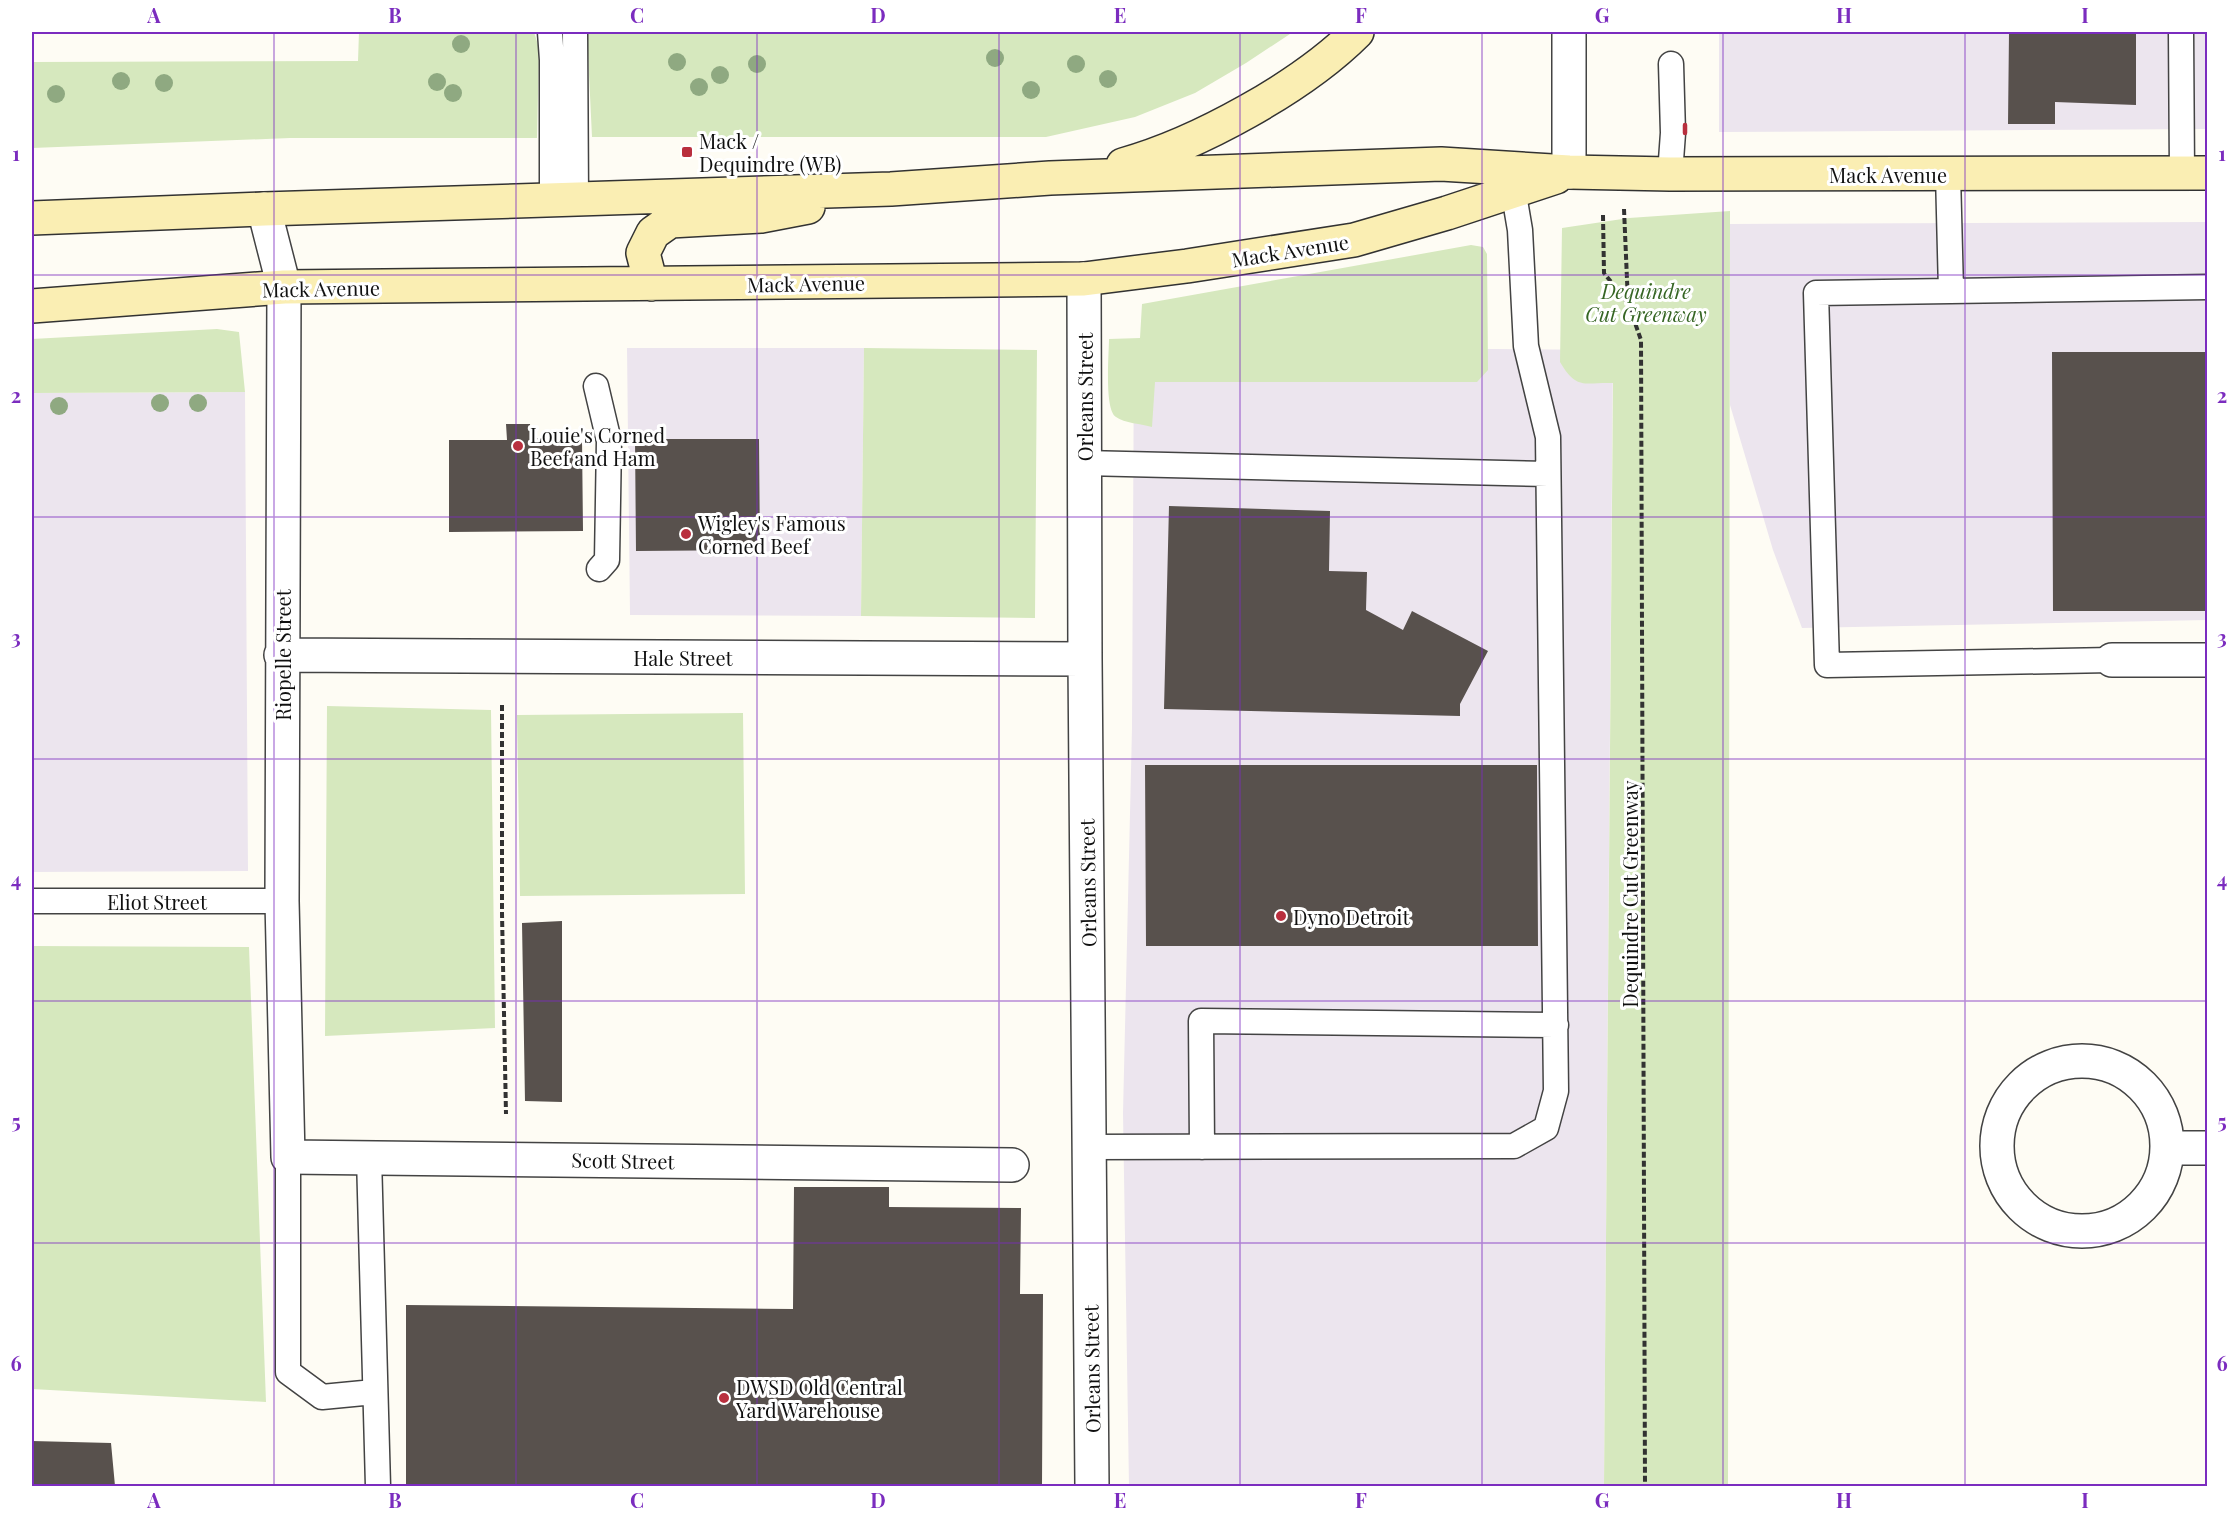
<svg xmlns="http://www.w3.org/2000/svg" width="2239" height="1518" viewBox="0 0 2239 1518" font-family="'Playfair Display',serif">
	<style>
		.industrial { fill: #ece5ee }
		.green { fill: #d6e8be }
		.building { fill: #58514d }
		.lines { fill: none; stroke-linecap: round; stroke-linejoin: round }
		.service-casing { stroke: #434343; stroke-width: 27 }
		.minor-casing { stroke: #434343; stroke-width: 36 }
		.tertiary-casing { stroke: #434343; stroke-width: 36 }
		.secondary-casing { stroke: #323232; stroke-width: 36 }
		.path { stroke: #323232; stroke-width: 4; stroke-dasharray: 6 3; stroke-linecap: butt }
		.service { stroke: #fff; stroke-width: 24 }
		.minor { stroke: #fff; stroke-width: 33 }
		.tertiary { stroke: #fff; stroke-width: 33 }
		.secondary { stroke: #faeeb3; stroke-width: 33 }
		.rail { stroke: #b92f3e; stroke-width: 4.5 }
		.tree { fill: #8fa981 }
		.grid { fill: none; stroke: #7b2cbf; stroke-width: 1.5; stroke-opacity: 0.55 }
		.poi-dot { fill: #b92f3e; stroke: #fff; stroke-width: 2 }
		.labels { text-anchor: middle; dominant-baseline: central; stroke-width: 6; stroke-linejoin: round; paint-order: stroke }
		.poi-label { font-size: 20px; fill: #101010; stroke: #fff; text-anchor: start }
		.street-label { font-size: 20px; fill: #101010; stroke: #fff }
		.park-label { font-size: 20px; font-style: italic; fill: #356523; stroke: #fff }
		.neatline { fill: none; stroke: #7b2cbf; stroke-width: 2 }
		.grid-label { font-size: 20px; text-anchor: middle; font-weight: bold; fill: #7b2cbf }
	</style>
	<rect width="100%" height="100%" fill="#fefcf4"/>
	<path class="industrial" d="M1719,32H2207V129L1719,132Z
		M2207,222V620L1802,628L1773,550L1730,405V224Z
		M1134,346L1613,350L1604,1486H1129L1123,1113L1132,728Z
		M627,348H864L861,616L630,615Z
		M245,392L248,871L32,872V393Z"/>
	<path class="green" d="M359,32H534L539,48L537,138H290L32,148V62L358,61Z
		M587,32H1293L1246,63L1195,93L1135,117L1046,137H592Z
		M1730,211L1728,1486H1604L1613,383C1585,382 1577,391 1560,362L1562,228L1629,218Z
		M1471,245L1483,247L1487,254L1488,370L1477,382H1155L1152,427C1142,424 1124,423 1116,417C1104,410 1109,353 1109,339L1140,338L1142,304Z
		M217,329L239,332L245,392L32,393V339Z
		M864,348L1037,350L1035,618L861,616Z
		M327,706L491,710L495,1028L325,1036Z
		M743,713L745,894L520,896L517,715Z
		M32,946L249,947L266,1402L32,1389Z"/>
	<path class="building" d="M2009,32H2136V105L2055,102V124H2008Z
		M2052,352H2208V611H2053Z
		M506,424H530L531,438H582L583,531L449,532V440H507Z
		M635,439H759L760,550L636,551Z
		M1169,506L1330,511L1329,571L1367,572L1366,610L1403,630L1412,611L1488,651L1460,704V716L1164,709Z
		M1145,765H1537L1538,946H1146Z
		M562,921V1102L525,1101L522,923Z
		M794,1187H889V1207L1021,1208L1020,1294H1043L1042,1486H406V1305L793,1309Z
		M32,1441L111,1443L115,1486H32Z"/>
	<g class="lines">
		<defs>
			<path id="service" d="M550,32L552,60V200
				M575,32L576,199
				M2181,32L2182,173
				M1670,174L1673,133L1671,64
				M1948,174L1951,291
				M596,386L609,441L607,560L599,569
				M1084,463L1548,474
				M2112,660L1827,665L1816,293L2208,287
				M32,901H282
				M1089,1147L1514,1146L1546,1128L1556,1091L1548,437L1526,346L1520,230L1511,177
				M1202,1147L1201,1021L1556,1025
				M288,1157V1372L322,1397L374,1392
				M369,1157L378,1486"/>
			<path id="minor" d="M264,209L284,287L282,901L288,1157L1012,1165
				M1084,279L1085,659L1092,1486
				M281,655L1085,659
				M2112,660H2208
				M1997 1146a85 85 0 1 1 170 0a85 85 0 1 1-170 0Z
				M2167,1148H2208"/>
			<path id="tertiary" d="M1569,172V32"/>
			<path id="secondary" d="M1123,165C1198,144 1302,87 1357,32
				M32,218L264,209L891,189L1050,178L1441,164L1569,172L1670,174L2208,173
				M651,284L643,253L653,233L670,221L761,216L808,207
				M32,306L284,287L1084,279L1187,266L1354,240L1447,213L1556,177"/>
		</defs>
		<use href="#service" class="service-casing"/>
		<use href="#minor" class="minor-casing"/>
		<use href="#tertiary" class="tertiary-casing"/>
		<use href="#secondary" class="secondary-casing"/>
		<path class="path" d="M1624,209L1628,303L1641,340L1645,1486
			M1603,215L1604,273L1627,302
			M502,705V913L506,1114"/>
		<use href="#service" class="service"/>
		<use href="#minor" class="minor"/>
		<use href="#tertiary" class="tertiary"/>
		<use href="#secondary" class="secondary"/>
		<path class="rail" d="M1685,125V133"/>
	</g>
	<g class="tree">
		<circle cx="461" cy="44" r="9"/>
		<circle cx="995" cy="58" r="9"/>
		<circle cx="677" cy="62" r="9"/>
		<circle cx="757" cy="64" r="9"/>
		<circle cx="1076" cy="64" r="9"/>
		<circle cx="720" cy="75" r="9"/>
		<circle cx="1108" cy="79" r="9"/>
		<circle cx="121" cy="81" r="9"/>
		<circle cx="437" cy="82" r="9"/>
		<circle cx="164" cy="83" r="9"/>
		<circle cx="699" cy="87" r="9"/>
		<circle cx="1031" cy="90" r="9"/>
		<circle cx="453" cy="93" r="9"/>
		<circle cx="56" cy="94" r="9"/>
		<circle cx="160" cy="403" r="9"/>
		<circle cx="198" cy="403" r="9"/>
		<circle cx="59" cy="406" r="9"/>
	</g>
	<path class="grid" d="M274,32V1486M516,32V1486M757,32V1486M999,32V1486M1240,32V1486M1482,32V1486M1723,32V1486M1965,32V1486M32,275H2208M32,517H2208M32,759H2208M32,1001H2208M32,1243H2208"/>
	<g class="poi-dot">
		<rect x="681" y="146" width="12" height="12" rx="3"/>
		<circle cx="518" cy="446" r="6"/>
		<circle cx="686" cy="534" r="6"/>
		<circle cx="1281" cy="916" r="6"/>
		<circle cx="724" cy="1398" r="6"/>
	</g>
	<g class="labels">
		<g class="poi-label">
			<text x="699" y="140">Mack /<tspan x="699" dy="23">Dequindre (WB)</tspan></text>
			<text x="530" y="434">Louie's Corned<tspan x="530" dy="23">Beef and Ham</tspan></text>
			<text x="698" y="522">Wigley's Famous<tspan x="698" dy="23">Corned Beef</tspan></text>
			<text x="1293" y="916">Dyno Detroit</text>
			<text x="736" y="1386">DWSD Old Central<tspan x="736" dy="23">Yard Warehouse</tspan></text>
		</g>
		<g class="street-label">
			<text x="1888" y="174">Mack Avenue</text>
			<text transform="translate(1290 250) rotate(-9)">Mack Avenue</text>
			<text transform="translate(806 283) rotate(-1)">Mack Avenue</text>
			<text transform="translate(321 288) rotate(-1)">Mack Avenue</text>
			<text transform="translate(1084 397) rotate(-90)">Orleans Street</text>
			<text transform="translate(282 655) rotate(-90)">Riopelle Street</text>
			<text x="683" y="657">Hale Street</text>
			<text transform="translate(1087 883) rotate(-91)">Orleans Street</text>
			<text transform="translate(1629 894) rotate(-90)">Dequindre Cut Greenway</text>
			<text x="157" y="901">Eliot Street</text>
			<text transform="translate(623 1160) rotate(1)">Scott Street</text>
			<text transform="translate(1091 1369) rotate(-91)">Orleans Street</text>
		</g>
		<g class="park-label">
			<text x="1646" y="290">Dequindre<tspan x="1646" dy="23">Cut Greenway</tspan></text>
		</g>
	</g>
	<rect width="2239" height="1518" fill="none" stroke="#ffffff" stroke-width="66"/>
	<rect x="33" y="33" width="2173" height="1452" class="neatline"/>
	<g class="grid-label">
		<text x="154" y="23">A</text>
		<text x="395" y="23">B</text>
		<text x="637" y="23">C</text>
		<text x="878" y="23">D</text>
		<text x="1120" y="23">E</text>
		<text x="1361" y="23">F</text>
		<text x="1602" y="23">G</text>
		<text x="1844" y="23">H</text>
		<text x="2085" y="23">I</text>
		<text x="16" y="161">1</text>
		<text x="2222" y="161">1</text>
		<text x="16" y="403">2</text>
		<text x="2222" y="403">2</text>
		<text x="16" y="645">3</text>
		<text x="2222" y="645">3</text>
		<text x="16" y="887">4</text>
		<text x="2222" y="887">4</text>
		<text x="16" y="1129">5</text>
		<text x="2222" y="1129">5</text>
		<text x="16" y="1371">6</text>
		<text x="2222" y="1371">6</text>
		<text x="154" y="1508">A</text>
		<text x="395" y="1508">B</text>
		<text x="637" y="1508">C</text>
		<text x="878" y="1508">D</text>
		<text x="1120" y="1508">E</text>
		<text x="1361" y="1508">F</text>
		<text x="1602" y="1508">G</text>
		<text x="1844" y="1508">H</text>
		<text x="2085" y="1508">I</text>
	</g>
</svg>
